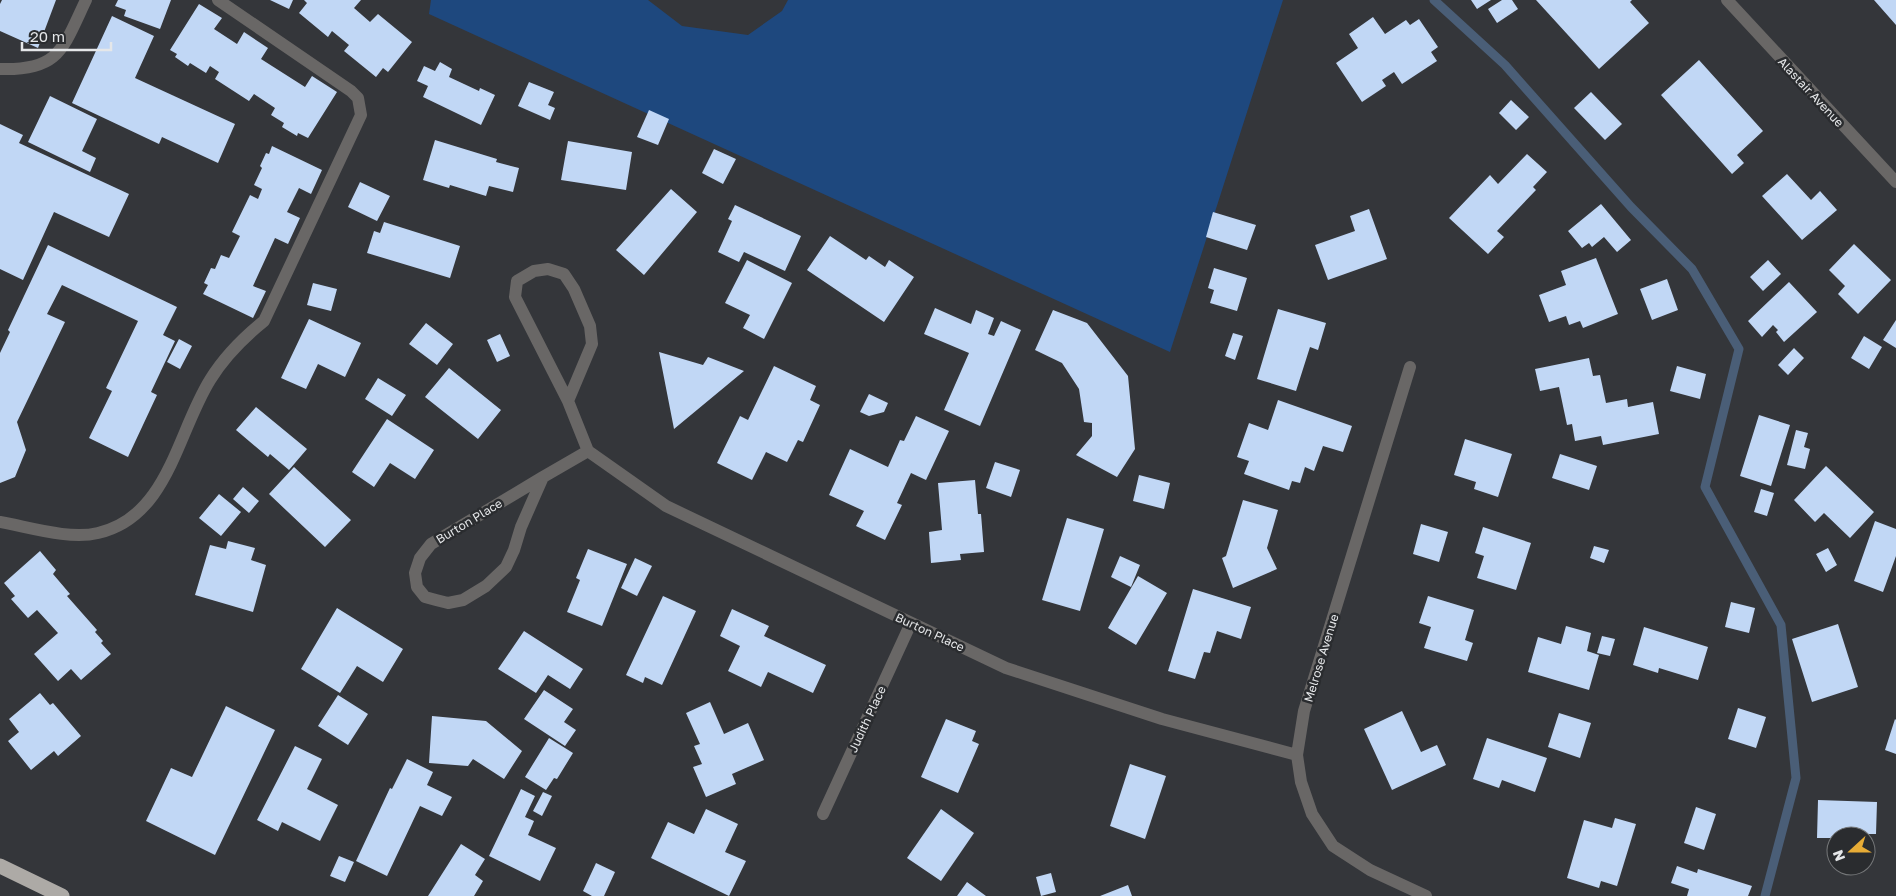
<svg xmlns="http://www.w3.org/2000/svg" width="1896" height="896" viewBox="0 0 1896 896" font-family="'Golos Text',sans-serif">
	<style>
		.green { fill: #1e487e }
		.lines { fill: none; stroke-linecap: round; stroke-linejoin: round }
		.stream { stroke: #4a5e77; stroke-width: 9 }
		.building { fill: #c1d7f5 }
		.street { stroke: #696766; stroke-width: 12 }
		.highway { stroke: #adaaa6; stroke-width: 15 }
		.labels { text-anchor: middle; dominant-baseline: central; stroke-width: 5; stroke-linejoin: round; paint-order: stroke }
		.street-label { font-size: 12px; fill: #e5e7e9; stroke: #2a2c2f }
	</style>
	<rect width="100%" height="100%" fill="#34363a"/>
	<path class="green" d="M431,0H648L682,26L748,35L782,11L788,0H1283L1170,352L429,14Z"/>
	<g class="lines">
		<path class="stream" d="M1434,0L1505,65L1631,207L1692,269L1739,349L1705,487L1781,625L1796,778L1765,896"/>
	</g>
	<path class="building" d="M2,0H56L38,48L0,31V4Z
		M118,0H171L160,29L124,16L126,10L115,6Z
		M270,0H293L289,9Z
		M304,0H361L354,8L370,22L378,14L412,42L388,72L383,68L376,77L344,51L349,45L332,31L328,37L299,13L307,3Z
		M1471,0H1491L1477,9Z
		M1502,0H1512L1518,9L1497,23L1488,9Z
		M1536,0H1632L1630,2L1649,23L1599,69Z
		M1874,0H1896V25Z
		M199,4L222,18L214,29L237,44L244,32L268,48L261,59L305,87L312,76L337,92L308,138L298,133L297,136L282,127L284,123L271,115L275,108L254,94L249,101L215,79L219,72L210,66L206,73L190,63L188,66L175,57L177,54L170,50Z
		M112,16L154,36L135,78L235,124L218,163L162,137L159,144L72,103Z
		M1373,17L1385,34L1406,20L1410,25L1419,19L1438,47L1431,52L1437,61L1402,84L1394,72L1382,80L1386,86L1362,102L1336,63L1358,48L1349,34Z
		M1699,60L1763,131L1737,155L1744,163L1732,174L1661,95Z
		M440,62L452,69L449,77L479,91L480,88L495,95L481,125L423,97L428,86L417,81L424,66L435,71Z
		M529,82L554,92L548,105L555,108L550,120L518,106Z
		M1591,92L1622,124L1605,140L1574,108Z
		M50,96L97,119L82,151L96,158L90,172L28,142Z
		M1511,100L1529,117L1516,130L1499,113Z
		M649,110L669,119L658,145L637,137Z
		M0,124L23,135L19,143L129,194L109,237L54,212L23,280L0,269Z
		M435,140L497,159L496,162L519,168L513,192L489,186L486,196L450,185L449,188L423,180Z
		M568,141L632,152L626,190L561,180Z
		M272,146L322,170L311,194L299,188L287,212L300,218L288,244L275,238L253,286L266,291L253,318L203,294L208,285L204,283L211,268L215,269L221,255L229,258L240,236L232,232L250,195L258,199L262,189L254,185L262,168L260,166L266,153L269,154Z
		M714,149L736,159L723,184L702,173Z
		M1527,154L1547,172L1533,187L1536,190L1497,231L1504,237L1488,254L1449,218L1490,175L1498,184Z
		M1787,174L1811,200L1820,191L1837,210L1802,240L1762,196Z
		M360,182L390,196L377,221L348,207Z
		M671,189L697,212L644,275L616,250Z
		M1601,204L1631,240L1617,252L1604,237L1592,247L1589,243L1582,248L1568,231Z
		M735,205L801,236L785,271L744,252L739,262L718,252L732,221L728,219Z
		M1369,209L1387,259L1328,280L1315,245L1355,231L1350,216Z
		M1213,212L1256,225L1247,250L1206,237Z
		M384,222L460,246L450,278L367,253L374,231L380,233Z
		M830,236L866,260L869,256L885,267L889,260L914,277L884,322L807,270Z
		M1854,244L1891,280L1858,314L1838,294L1845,286L1829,270Z
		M48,245L177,307L163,335L175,341L151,392L157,395L128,457L89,438L112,391L106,388L138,321L62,285L47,314L65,322L17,422L26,450L15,477L0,483V353L10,332L8,330Z
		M1596,258L1618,314L1583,328L1580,321L1569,325L1566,316L1549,322L1539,295L1566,285L1561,271Z
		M747,260L792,283L764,339L743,328L750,315L725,303Z
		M1768,260L1781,274L1763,291L1750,277Z
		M1214,268L1247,278L1237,311L1210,303L1214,290L1208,288Z
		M1667,279L1678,310L1652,320L1640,289Z
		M1789,282L1817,312L1784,342L1776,332L1778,330L1773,325L1762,337L1748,321Z
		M313,283L337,289L331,311L307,305Z
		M935,308L971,324L976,310L994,318L988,334L994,336L1001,321L1021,330L980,426L944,410L969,353L924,334Z
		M1278,309L1326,323L1318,350L1310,347L1296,391L1257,379Z
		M1053,310L1087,323L1128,376L1135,449L1117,477L1076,455L1092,436V423L1084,422L1079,389L1062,363L1035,350Z
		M309,319L361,343L345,377L318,364L306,389L281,378Z
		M1896,320V348L1883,340Z
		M426,323L453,344L437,365L409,344Z
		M1233,333L1243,336L1235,360L1225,356Z
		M500,334L510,356L497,362L487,340Z
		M1864,336L1882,347L1869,369L1851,358Z
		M179,339L192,346L180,369L167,362Z
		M1794,348L1804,358L1788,375L1778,365Z
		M659,352L703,365L708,357L744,371L674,429Z
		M1589,358L1593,376L1600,375L1606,403L1627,399L1628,407L1653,402L1659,434L1603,445L1601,436L1575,441L1572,424L1567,425L1559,387L1540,391L1535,369Z
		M774,366L816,386L810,400L820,405L803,442L798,440L787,462L766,452L752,480L717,463L740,416L748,420Z
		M1677,366L1706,374L1700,399L1670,391Z
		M449,368L501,410L478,439L425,397Z
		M378,378L406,395L392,416L365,399Z
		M869,394L888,403L884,412L869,416L860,412Z
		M1278,400L1352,426L1343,452L1323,446L1314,471L1305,467L1300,483L1292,481L1289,490L1244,474L1249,461L1237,457L1249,423L1268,430Z
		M256,407L307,449L289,470L270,454L268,457L236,430Z
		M1759,415L1790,425L1771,486L1740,476Z
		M916,416L949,431L926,480L911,473L897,503L902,505L885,540L856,526L864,511L829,495L850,449L888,467L900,440L904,441Z
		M387,419L434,450L415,479L390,463L374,487L352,472Z
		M1796,430L1808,433L1804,447L1810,449L1805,469L1787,465Z
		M1465,439L1512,454L1498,497L1474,489L1476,482L1454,475Z
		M1560,454L1597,466L1589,490L1552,478Z
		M995,462L1020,470L1011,497L986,488Z
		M1826,466L1874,512L1850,538L1824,513L1815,522L1794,500Z
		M294,467L351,520L325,547L269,494Z
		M1139,475L1170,483L1164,509L1133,501Z
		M975,480L978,514H981L984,552L960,554L961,560L931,563L929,532L942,530L938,483Z
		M243,487L259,501L249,513L233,499Z
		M1761,489L1774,493L1767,516L1754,512Z
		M219,494L241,512L221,536L199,518Z
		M1243,500L1278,510L1267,548L1277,569L1233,588L1222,558L1226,556Z
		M1067,518L1104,529L1080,611L1042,600Z
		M1875,521L1896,529V556L1883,592L1854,581Z
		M1421,524L1448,532L1439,562L1413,554Z
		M1483,527L1531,543L1516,590L1477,578L1484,556L1475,553Z
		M228,541L255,548L251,560L266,565L253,612L195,595L210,545L226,549Z
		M1594,546L1609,550L1604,563L1590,558Z
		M1828,548L1837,565L1826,572L1816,554Z
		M588,549L627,564L602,626L567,612L580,580L576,578Z
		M40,551L56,570L53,574L70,594L67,596L97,630L95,632L103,641L101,643L111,654L81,680L71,669L58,681L34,654L58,633L37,610L28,618L11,599L15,596L4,583Z
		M1120,556L1140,565L1131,587L1111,577Z
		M635,558L652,566L637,596L621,588Z
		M1138,576L1167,593L1136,645L1108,628Z
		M1193,589L1251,607L1241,639L1217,631L1210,653L1204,652L1195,679L1168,671Z
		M663,596L696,611L662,685L645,677L643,683L626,675Z
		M1428,596L1474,610L1465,640L1473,643L1467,661L1424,648L1431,627L1419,623Z
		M1731,602L1755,608L1749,633L1725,627Z
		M337,608L403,649L383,682L357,666L340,693L301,669Z
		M732,609L769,626L764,636L826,665L813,693L768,672L761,687L728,671L740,646L720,636Z
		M1838,624L1858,687L1812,702L1792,639Z
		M1566,626L1591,633L1587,651L1599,655L1589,690L1528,672L1538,637L1561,644Z
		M1644,627L1708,647L1698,680L1659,668L1658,673L1633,665Z
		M524,631L583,669L570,689L548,675L536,693L498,669Z
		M1602,636L1615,639L1610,656L1597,653Z
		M544,690L573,709L564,722L576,730L565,746L524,719Z
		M40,693L50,705L53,703L81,736L58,756L54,751L31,770L8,741L19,732L9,719Z
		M338,695L368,714L348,745L318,726Z
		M710,702L724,734L748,723L764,760L732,774L736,784L706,797L693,767L702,764L694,746L700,744L686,713Z
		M226,706L275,730L215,855L146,821L171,768L192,777Z
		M1738,708L1766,717L1756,748L1728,739Z
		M1402,711L1421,752L1437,745L1446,765L1392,790L1364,729Z
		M1559,713L1591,723L1580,758L1548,747Z
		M432,716L486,721L522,751L504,779L473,759L468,766L429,763Z
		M946,719L976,731L972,741L979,744L958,793L921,777Z
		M1895,719L1896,720V754L1885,750Z
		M549,738L573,753L557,779L554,778L546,790L525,777Z
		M1487,738L1547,758L1535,792L1502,780L1499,788L1473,779Z
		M295,746L322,759L307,789L338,805L320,841L282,822L278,831L257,820Z
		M407,759L433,772L427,785L452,797L442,816L420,806L387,876L356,861L390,788L392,789Z
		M1130,764L1166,776L1145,839L1110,826Z
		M521,789L535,796L525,817L534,821L528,835L556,848L540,881L489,856Z
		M543,792L552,796L542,816L533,811Z
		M1818,800L1877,802L1876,834H1847V836H1836V838H1817Z
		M1696,807L1716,814L1704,850L1684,843Z
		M706,809L738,824L725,852L746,861L729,896L651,858L668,822L694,834Z
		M941,809L974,833L941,881L907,858Z
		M1615,818L1636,824L1617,886L1601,881L1599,888L1567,878L1584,820L1612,828Z
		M461,844L485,859L475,875L483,881L474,896H428Z
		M339,856L354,862L345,882L330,876Z
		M596,863L615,872L604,896H592L583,891Z
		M1677,866L1697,873L1698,869L1752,886L1748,896H1687L1689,889L1671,883Z
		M1051,873L1056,892L1041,896L1036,877Z
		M967,882L986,896H957Z
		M1128,885L1132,896H1100Z"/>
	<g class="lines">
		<path class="street" d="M1727,0L1896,182
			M0,69C60,71 63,48 86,0
			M1410,367L1304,711L1297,755L1301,782L1312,814L1333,846L1370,870L1426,896
			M568,401L592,344L590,326L574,289L564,274L548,269L534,271L517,281L515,297L568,401L588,451
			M543,477L431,544L420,558L415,573L417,587L425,597L436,600L448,603L463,600L486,586L506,567L514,550L521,527L543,477L588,451L666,506L1006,668L1162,719L1297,755
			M0,522C29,527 69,540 98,533C168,517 177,433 210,380C224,357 243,338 264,321L361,115L358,98L351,91L218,0
			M823,814L911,623"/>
		<path class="highway" d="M0,866L62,896"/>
	</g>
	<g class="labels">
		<g class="street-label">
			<text transform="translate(1811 92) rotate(47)">Alastair Avenue</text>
			<text transform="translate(469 521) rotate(-31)">Burton Place</text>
			<text transform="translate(930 632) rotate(25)">Burton Place</text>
			<text transform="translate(1321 658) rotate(-73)">Melrose Avenue</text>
			<text transform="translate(867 719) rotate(-65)">Judith Place</text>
		</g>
	</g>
	<g transform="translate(1851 851) rotate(249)"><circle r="24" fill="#2a2c2f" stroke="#757779"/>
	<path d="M0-4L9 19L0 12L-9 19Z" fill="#e7ac36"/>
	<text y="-8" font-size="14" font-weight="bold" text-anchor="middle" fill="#e5e7e9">N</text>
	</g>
	<path d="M22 42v8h89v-8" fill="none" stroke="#e5e7e9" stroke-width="2.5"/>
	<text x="30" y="42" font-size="15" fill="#e5e7e9" stroke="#2a2c2f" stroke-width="4" paint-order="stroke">20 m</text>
</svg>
